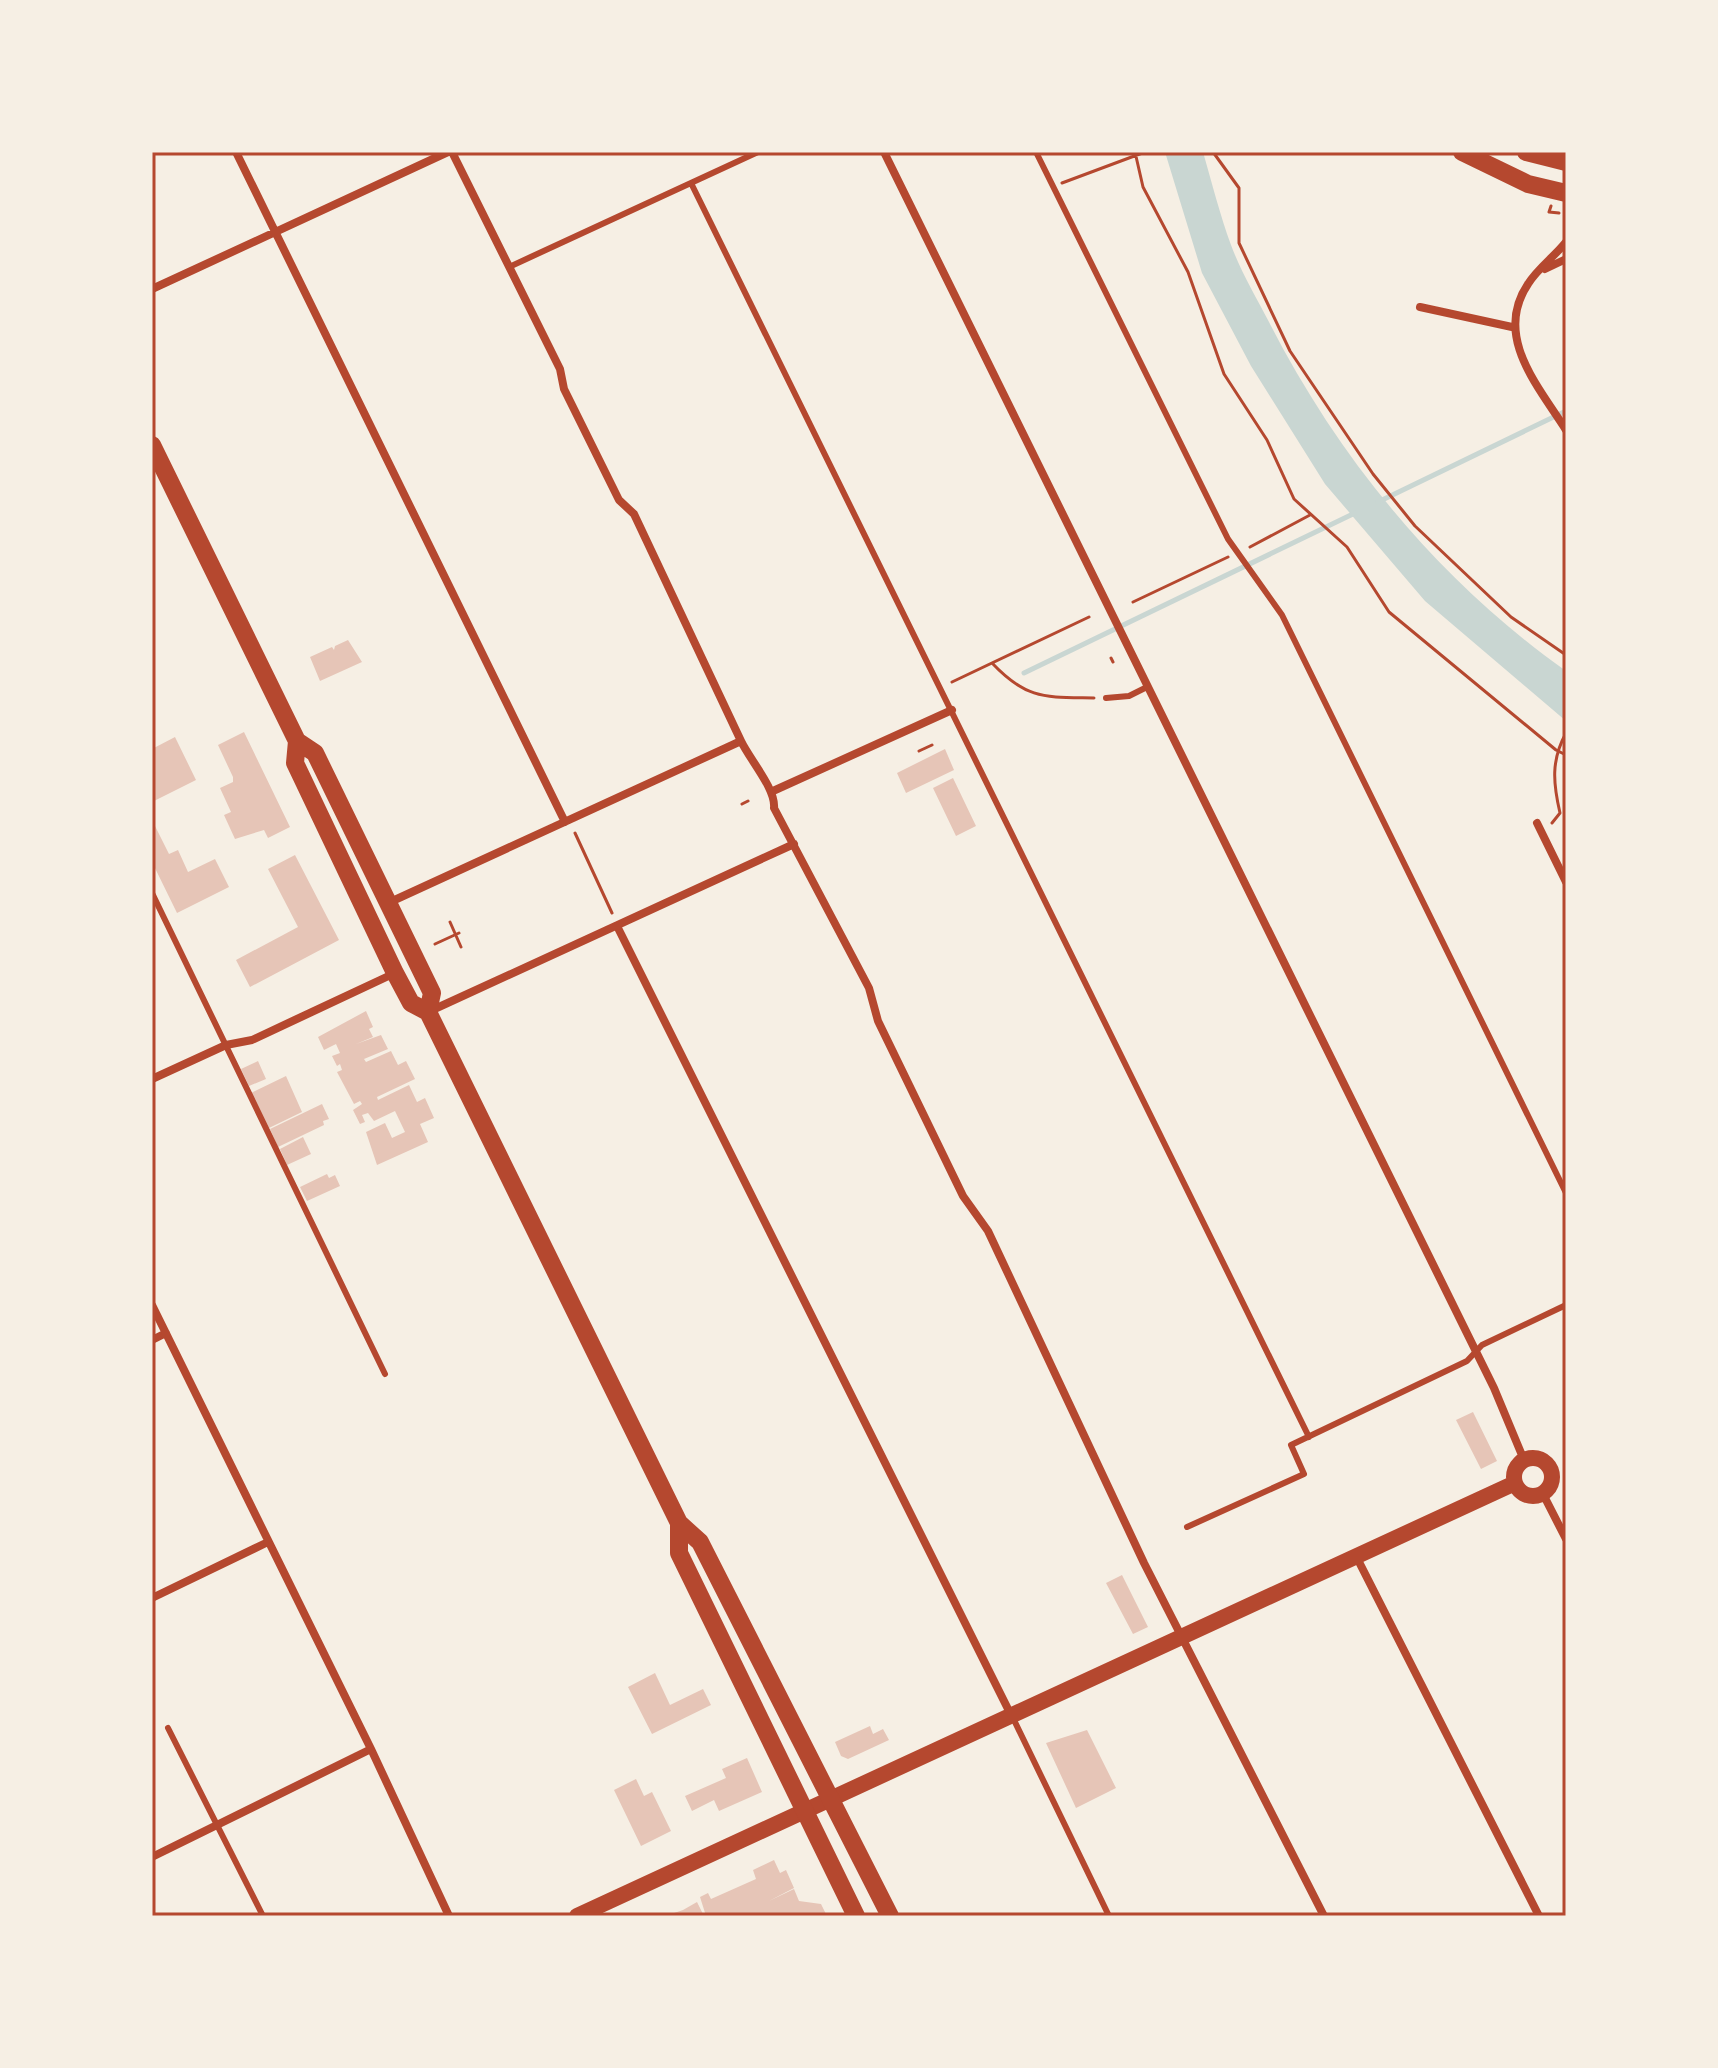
<svg xmlns="http://www.w3.org/2000/svg" width="1718" height="2068" viewBox="0 0 1718 2068" font-family="Mulish,sans-serif">
	<style>
		.water { fill: #c9d6d2 }
		.lines { fill: none; stroke-linecap: round; stroke-linejoin: round }
		.stream { stroke: #c9d6d2; stroke-width: 5 }
		.building { fill: #e6c5b7 }
		.path { stroke: #b5482f; stroke-width: 3 }
		.service { stroke: #b5482f; stroke-width: 6 }
		.minor { stroke: #b5482f; stroke-width: 8 }
		.secondary { stroke: #b5482f; stroke-width: 16 }
		.primary { stroke: #b5482f; stroke-width: 18 }
		.neatline { fill: none; stroke: #b5482f; stroke-width: 3 }
	</style>
	<rect width="100%" height="100%" fill="#f6efe4"/>
	<path class="water" d="M1165,152H1203C1212,183 1220,215 1231,245C1241,272 1256,297 1269,322C1339,459 1439,581 1566,671V721L1425,601L1325,484L1251,366L1202,273Z"/>
	<g class="lines">
		<path class="stream" d="M1378,502L1566,411
			M1024,673L1355,513"/>
	</g>
	<path class="building" d="M348,640L362,662L320,681L310,657L332,647L334,650L335,646Z
		M244,732L290,827L268,838L264,830L235,839L224,815L231,812L220,788L233,782V777L218,745Z
		M175,737L196,780L152,802V749Z
		M945,749L954,770L906,793L897,773Z
		M953,778L976,826L956,836L933,788Z
		M152,820L169,854L178,850L188,872L215,859L229,887L177,913L152,862Z
		M295,855L339,940L250,987L236,960L298,927L268,869Z
		M366,1011L373,1027L369,1029L373,1037L356,1044L381,1035L388,1049L364,1059L366,1062L391,1051L398,1065L406,1061L415,1079L377,1097L378,1100L409,1085L417,1102L425,1098L434,1118L420,1124L428,1142L377,1165L366,1132L385,1123L392,1138L405,1132L395,1111L374,1121L368,1113L362,1115L365,1122L360,1124L353,1110L362,1104L360,1101L354,1104L337,1072L342,1070L340,1064L337,1066L332,1056L340,1053L336,1044L324,1050L318,1037Z
		M258,1061L266,1079L249,1086L241,1069Z
		M286,1076L302,1112L269,1128L251,1093Z
		M322,1104L329,1119L323,1121L324,1125L278,1147L270,1129Z
		M303,1137L311,1154L287,1165L280,1149Z
		M327,1174L329,1178L335,1175L340,1186L307,1201L300,1187Z
		M1473,1412L1497,1461L1481,1469L1456,1420Z
		M1122,1575L1148,1627L1133,1634L1106,1583Z
		M655,1673L670,1705L703,1689L711,1705L652,1734L628,1687Z
		M870,1726L873,1734L883,1729L889,1740L848,1759L841,1756L835,1742Z
		M1087,1730L1116,1788L1076,1808L1046,1743Z
		M747,1758L762,1792L719,1811L714,1800L692,1811L685,1796L726,1778L722,1769Z
		M636,1779L644,1796L652,1792L671,1831L641,1846L614,1790Z
		M774,1860L780,1873L786,1870L794,1888L769,1901L794,1889L799,1901L821,1904L827,1916H706L700,1897L708,1893L711,1899L756,1879L753,1870Z
		M697,1902L704,1916H665L683,1910Z"/>
	<g class="lines">
		<path class="path" d="M1135,152L1143,187L1188,272L1224,374L1267,440L1294,499L1347,547L1389,612L1556,750L1566,755
			M1213,152L1239,188V243L1290,351L1373,474L1415,526L1511,617L1566,655
			M1062,183L1145,152
			M1551,206L1549,212L1559,213
			M1250,547L1310,515
			M1133,602L1228,557
			M1111,658L1113,662
			M992,663C1027,700 1045,697 1094,698
			M952,682L1089,617
			M919,751L932,745
			M742,804L748,801
			M1552,823L1560,813C1553,783 1551,760 1566,733
			M575,833L612,913
			M450,922L461,947
			M435,944L459,933"/>
		<path class="service" d="M1036,152L1228,539L1282,615L1566,1193
			M691,183L1309,1437
			M509,267L758,152
			M1106,698L1129,696L1147,687
			M152,893L385,1374
			M1187,1527L1304,1474L1291,1445L1467,1361L1482,1345L1566,1305
			M1013,1718L1109,1916
			M168,1728L263,1916"/>
		<path class="minor" d="M236,152L565,822
			M452,152L560,369L564,389L619,500L634,514L741,741C750,760 776,789 774,808L869,988L878,1021L963,1196L988,1231L1144,1563L1324,1916
			M884,152L1494,1388L1524,1460
			M1566,242C1554,257 1538,268 1528,284C1493,336 1538,386 1566,430
			M1545,269L1566,259
			M152,289L448,152
			M1420,307L1512,327
			M773,791L952,710
			M1537,823L1566,882
			M388,903L741,741
			M617,926L1011,1715
			M428,1012L794,844
			M152,1079L226,1045L252,1040L395,973
			M152,1305L371,1749L449,1916
			M152,1340L166,1333
			M1543,1494L1566,1539
			M1356,1556L1539,1916
			M152,1598L268,1542
			M152,1857L371,1749"/>
		<path class="secondary" d="M1514 1477a19 19 0 1 1 38 0a19 19 0 1 1-38 0Z
			M577,1916L1515,1483"/>
		<path class="primary" d="M1462,152L1528,184L1566,193
			M1526,152L1566,162
			M152,445L297,741L315,753L432,993L428,1012
			M297,741L295,763L395,973L411,1003L428,1012L679,1523L700,1542L890,1916
			M679,1523V1553L856,1916"/>
	</g>
	<rect width="1718" height="2068" fill="none" stroke="#f6efe4" stroke-width="308"/>
	<rect x="154" y="154" width="1410" height="1760" class="neatline"/>
</svg>
